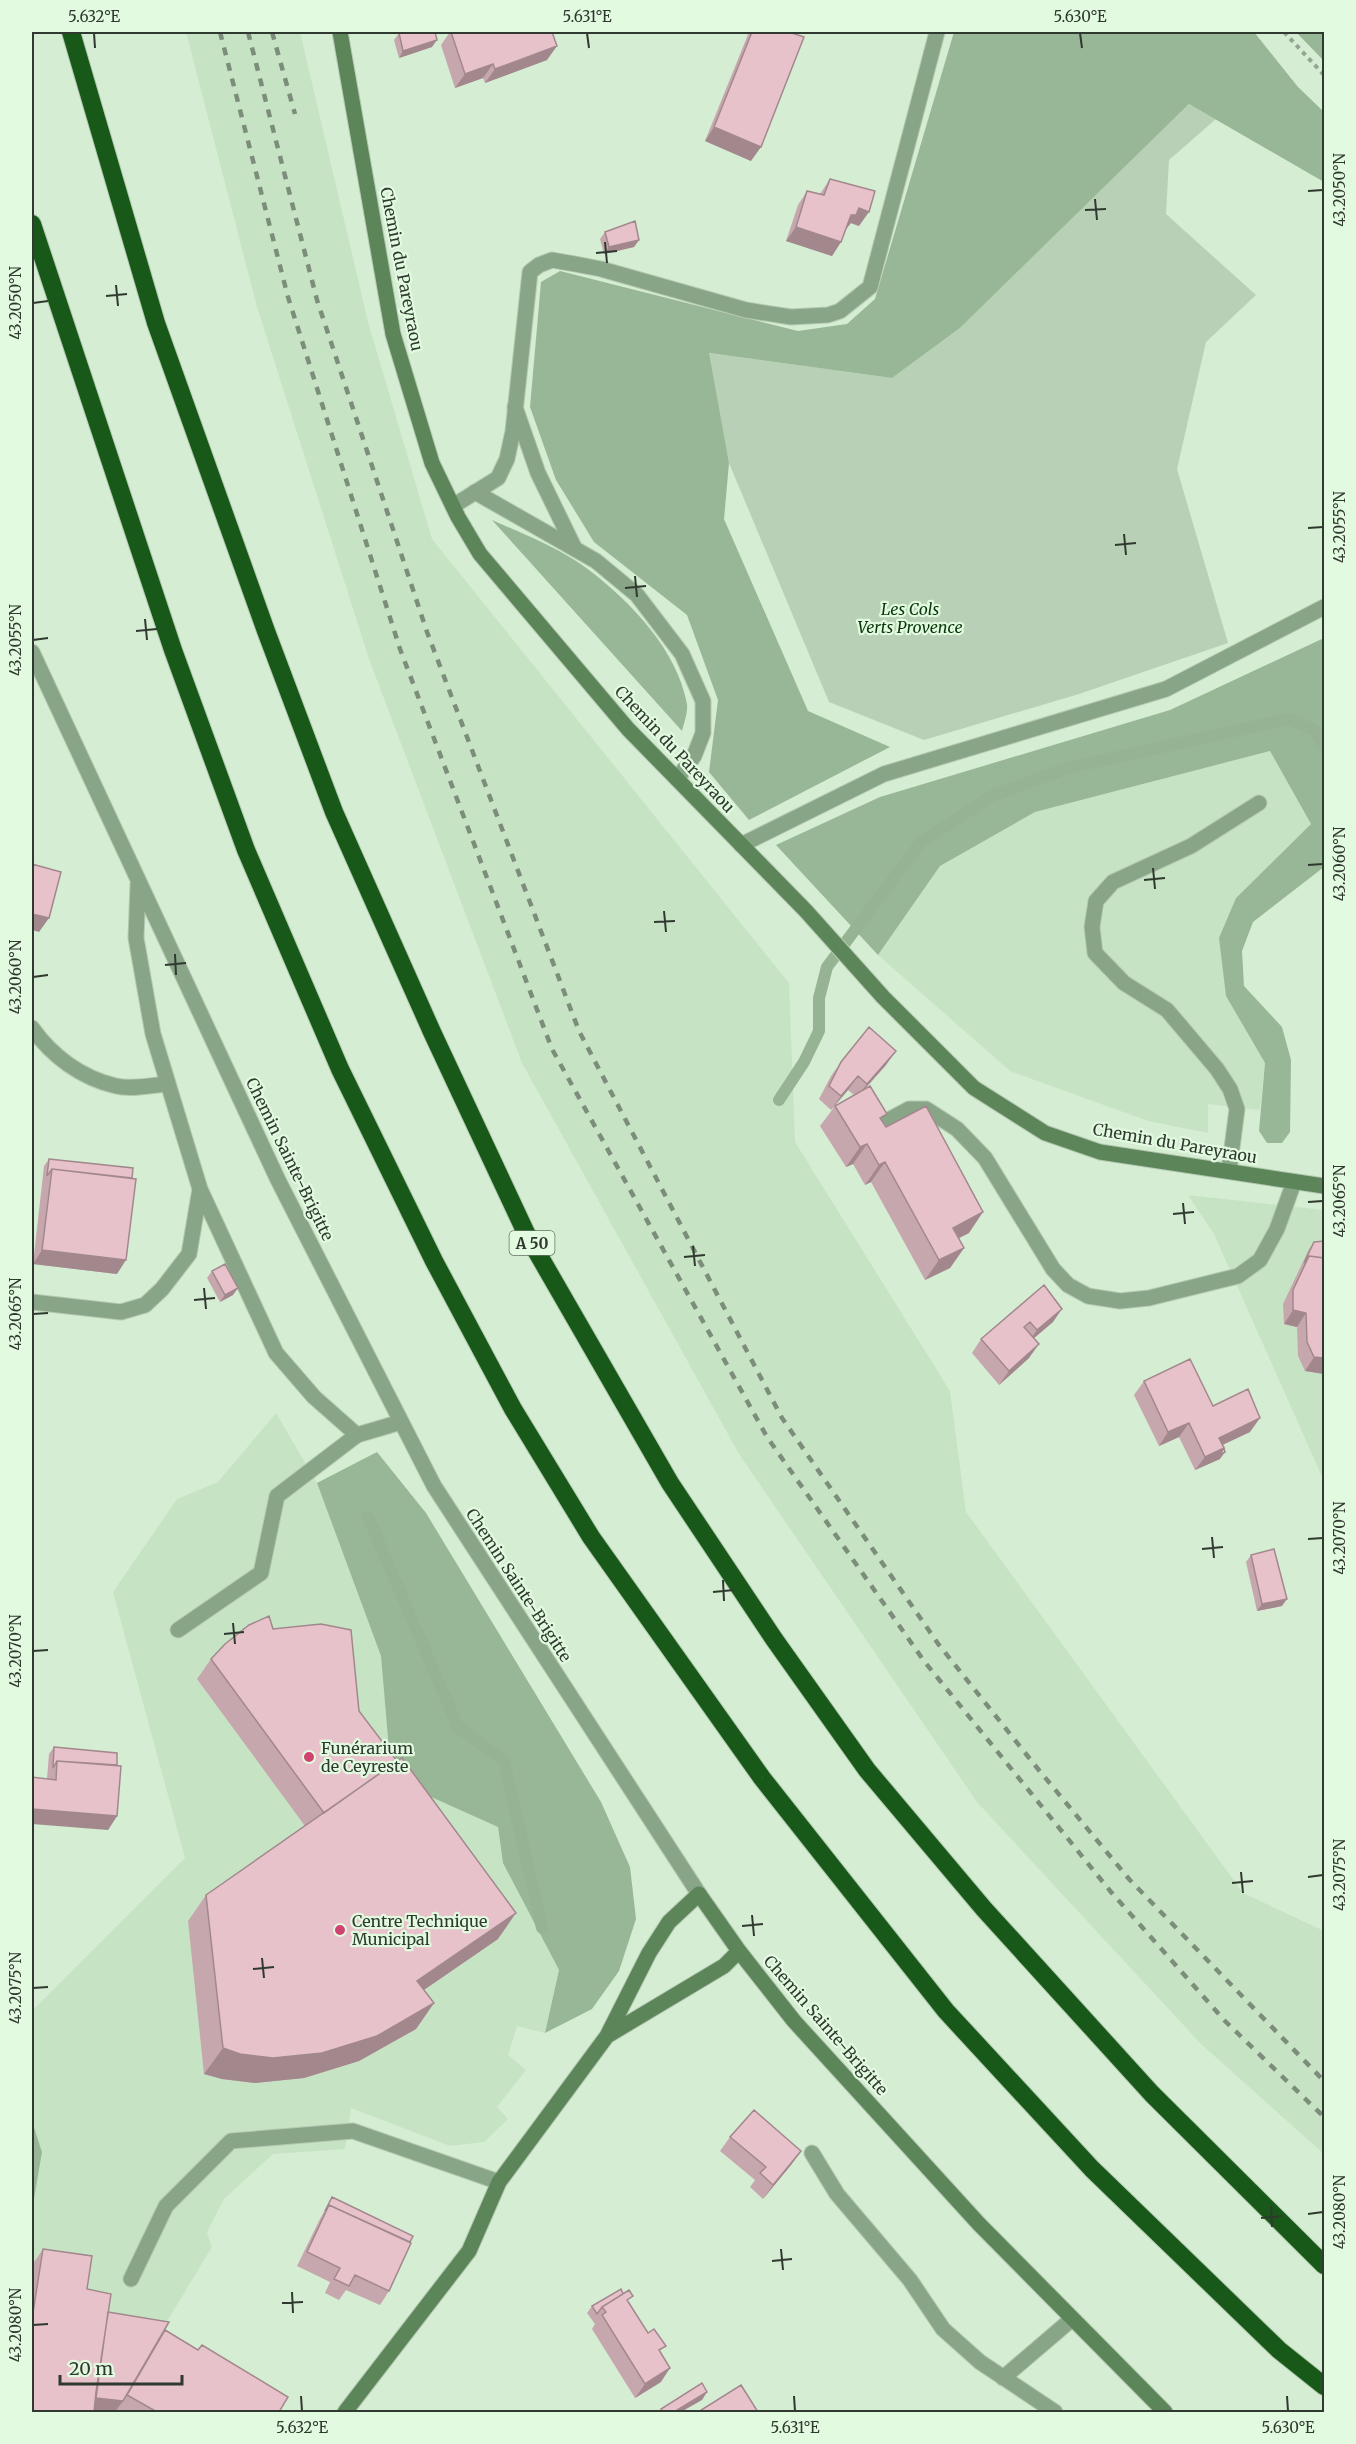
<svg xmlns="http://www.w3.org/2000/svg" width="1356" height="2444" viewBox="0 0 1356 2444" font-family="Merriweather,serif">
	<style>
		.built { fill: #c6e4c4 }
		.green { fill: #b8d1b6 }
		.forest { fill: #98b796 }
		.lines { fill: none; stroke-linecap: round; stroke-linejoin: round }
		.stream { stroke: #96b494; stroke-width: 12 }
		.lane-casing { stroke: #b4c9b2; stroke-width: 17 }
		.street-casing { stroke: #b4c9b2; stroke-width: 17 }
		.secondary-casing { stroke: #b4c9b2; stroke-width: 17 }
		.highway-casing { stroke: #b4c9b2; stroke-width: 20 }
		.path { stroke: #94a693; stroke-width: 4; stroke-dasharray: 4.5 4.5; stroke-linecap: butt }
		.lane { stroke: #89a587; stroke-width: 15 }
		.street { stroke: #89a587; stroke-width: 15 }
		.secondary { stroke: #5c8559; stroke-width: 15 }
		.highway { stroke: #185919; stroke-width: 18 }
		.rail { stroke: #7d8d7b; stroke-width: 4.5; stroke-dasharray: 8 8; stroke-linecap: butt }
		.wall { fill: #c7a7ae }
		.shaded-wall { fill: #a2888d }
		.building { fill: #e7c2ca; stroke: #a2888d; stroke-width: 1.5 }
		.ticks { fill: none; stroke: #30392f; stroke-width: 2 }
		.poi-dot { fill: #d04371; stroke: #e2fbe0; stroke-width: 2 }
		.labels { text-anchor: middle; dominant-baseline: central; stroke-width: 4.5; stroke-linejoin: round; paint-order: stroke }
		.shield { fill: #e2fbe0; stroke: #657364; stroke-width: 1.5 }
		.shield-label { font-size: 15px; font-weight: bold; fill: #30392f }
		.street-label { font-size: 16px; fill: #30392f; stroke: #e2fbe0 }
		.park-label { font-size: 16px; font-style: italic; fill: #093609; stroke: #e2fbe0 }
		.poi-label { font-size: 16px; fill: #30392f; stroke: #e2fbe0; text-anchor: start }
		.neatline { fill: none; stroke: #30392f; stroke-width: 2 }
		.ticks-label { font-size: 15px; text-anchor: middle; fill: #30392f }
	</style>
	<rect width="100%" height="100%" fill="#d5edd3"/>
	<path class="built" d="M186,32H300L368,322L432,539L789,983L795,1142L950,1391L966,1512L1243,1893L1324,1931V2154L1201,2044L977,1802L739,1454L522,1063L369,659L257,307Z
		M1270,751L1311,824L1236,898L1226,996L1265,1063L1260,1110L1208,1104V1133L1148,1121L1010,1071L878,955L940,866L1035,812Z
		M1188,1195L1324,1210V1481L1214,1234Z
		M276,1413L317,1483L381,1656L389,1750L420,1792L498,1827L503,1863L559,1970L545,2033L517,2026L508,2055L526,2070L497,2107L508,2119L484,2142L450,2146L351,2108L345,2149L273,2154L224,2199L207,2232L212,2247L112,2412H32V2211L42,2152L32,2121V2011L185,1858L113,1592L177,1499L218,1482Z"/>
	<path class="green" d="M1189,104L1216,119L1169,160L1166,214L1256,295L1206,342L1177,469L1228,643L1079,694L924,740L829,702L729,463L708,353L892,378L960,328Z"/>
	<path class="forest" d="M954,32H1254L1298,87L1324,112V182L1189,104L960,328L892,378L709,353L729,463L724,519L808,711L890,747L749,820L709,772L718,700L687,615L594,542L556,480L530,407L541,282L560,271L798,331L847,324L875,299Z
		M1296,32H1324V61Z
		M492,520C525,535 560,548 589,570C632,603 677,650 687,704C688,712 684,723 682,731Z
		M1324,638V867L1253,922L1242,951L1244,986L1282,1027L1291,1060L1290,1132L1282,1143H1267L1259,1131L1265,1063L1226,996L1219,938L1236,898L1311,824L1270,751L1035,812L940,866L878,955L776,845L880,797L1170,710Z
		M377,1452L426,1513L601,1802L630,1867L636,1919L619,1971L592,2009L545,2033L559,1970L503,1863L498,1827L420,1792L389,1750L381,1656L317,1483Z
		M32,2121L42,2152L32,2211Z"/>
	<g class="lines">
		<path class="stream" d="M779,1100L804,1062L819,1031V998L827,967L921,842L992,796L1068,768L1288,719L1315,730L1324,748
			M368,1517L458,1727L504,1761L542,1928"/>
		<defs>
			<path id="lane" d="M515,407L538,473L575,549
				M475,492L596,561L637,595L682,654L703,701V733L694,756L677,779
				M741,845L884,774L1166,689L1324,607
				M881,1124L909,1109H926L957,1129L985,1158L1053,1269L1068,1285L1088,1296L1120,1301L1149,1298L1238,1276L1260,1260L1277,1229L1294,1182
				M1229,1171L1237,1109L1230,1089L1217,1069L1167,1010L1124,983L1095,953L1092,927L1096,901L1113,882L1191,846L1259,803
				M178,1630L261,1573L277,1496L357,1435
				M812,2153L837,2194L910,2280L943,2329L980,2362L1055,2412
				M131,2279L166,2206L231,2141L353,2131L499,2182
				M1003,2378L1072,2319"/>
			<path id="street" d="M453,506L498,478L507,459L513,431L530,272L539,265L552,260L575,264L601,269L746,310L791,317L828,315L840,311L870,287L937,32
				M32,652L278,1180L434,1486L699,1894
				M138,884L136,938L153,1034L200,1189L276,1353L314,1397L357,1435L401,1422
				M32,1028C52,1056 81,1078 116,1086C131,1090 152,1085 168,1084
				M32,1302L121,1312L145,1305L162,1289L189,1254L200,1189"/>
			<path id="secondary" d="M340,32L393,334L432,463L458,517L480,554L628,729L806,911L883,997L974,1088L1045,1133L1100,1152L1324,1186
				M739,1951L724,1966L607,2036L649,1953L669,1922L699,1894L739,1951L794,2021L979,2224L1165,2412
				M345,2412L469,2251L499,2182L607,2036"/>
			<path id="highway" d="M71,32L156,323L266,631L334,812L432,1032L526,1233L670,1483L774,1639L867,1770L984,1909L1152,2094L1324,2265
				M32,224L173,650L246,850L340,1069L434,1261L513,1409L591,1537L762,1778L946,2011L1092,2169L1279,2350L1324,2386"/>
		</defs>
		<use href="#lane" class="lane-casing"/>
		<use href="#street" class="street-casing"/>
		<use href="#secondary" class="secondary-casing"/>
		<use href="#highway" class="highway-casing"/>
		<path class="path" d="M1284,32L1324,75"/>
		<use href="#lane" class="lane"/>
		<use href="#street" class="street"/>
		<use href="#secondary" class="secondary"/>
		<use href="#highway" class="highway"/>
		<path class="rail" d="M220,32L288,297L400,649L552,1049L767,1437L924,1661L1111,1892L1225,2021L1324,2117
			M248,32L317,300L427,632L579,1031L782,1418L939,1645L1038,1769L1129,1879L1324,2081
			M272,32L295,114"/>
	</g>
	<path class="wall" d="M450,32L547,60L485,83L483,78L455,88L441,45Z
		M749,32H789L751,161L705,141Z
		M399,33L432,47L399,58L394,40Z
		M830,179L859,226L851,223L846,229L841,242L832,256L786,241L798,205L807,191L820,194Z
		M605,232L639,240L634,247L604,254L600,239Z
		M841,1062L886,1065L866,1088L882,1120L969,1233L959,1238L964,1248L950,1268L925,1280L871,1182L865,1185L853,1164L846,1167L820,1126L835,1106L854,1095L848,1090L831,1110L819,1099L831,1076Z
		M49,1159L117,1274L33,1264L44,1166Z
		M1324,1241V1374L1305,1371L1298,1356L1297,1327L1284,1324L1283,1304L1309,1249L1314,1242Z
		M212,1271L233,1295L220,1302L207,1278Z
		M1044,1285L1053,1322L1034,1338L1029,1358L999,1385L972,1353L981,1339Z
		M1144,1381L1213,1406L1250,1432L1222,1445L1220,1459L1195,1470L1179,1437L1159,1446L1134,1395Z
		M1251,1555L1282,1606L1257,1611L1246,1562Z
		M273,1629L359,1711L498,1939L424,1990L434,2003L416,2029L359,2061L304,2078L255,2083L222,2079L204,2074L188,1921L206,1895L305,1826L197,1679L211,1659Z
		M54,1747L117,1765V1816L108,1830L47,1779L49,1754Z
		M730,2137L801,2151L791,2165L763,2199L750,2187L755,2180L720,2151Z
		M332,2197L389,2291L380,2305L346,2290L339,2300L325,2293L330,2282L297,2266L320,2219Z
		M43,2249L87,2289L108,2312L160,2336L279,2412H32V2265Z
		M629,2302L661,2354V2382L635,2398L592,2329L595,2324L587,2313L592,2306Z"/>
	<path class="shaded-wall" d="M437,40L432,47L399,58L403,51Z
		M557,46L547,60L485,83L495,69Z
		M493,64L483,78L455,88L465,74Z
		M714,127L761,147L751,161L705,141Z
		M859,208L869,212L859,226L851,223L846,229L851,215Z
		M796,227L841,242L832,256L786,241Z
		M639,240L634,247L604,254L609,247Z
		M32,914L49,918L39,932L32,930Z
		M896,1051L886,1065L857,1097L867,1084Z
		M858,1076L848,1090L831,1110L841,1096Z
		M867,1144L853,1164L846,1167L860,1147Z
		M885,1162L871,1182L865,1185L879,1165Z
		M983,1212L969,1233L939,1248L953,1228Z
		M964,1248L950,1268L925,1280L939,1260Z
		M42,1250L126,1260L117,1274L33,1264Z
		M238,1288L233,1295L220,1302L225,1295Z
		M1062,1309L1053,1322L1027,1344L1037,1330Z
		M1293,1310L1306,1313L1297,1327L1284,1324Z
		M1039,1344L1029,1358L999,1385L1009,1371Z
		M1314,1357L1324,1358V1374L1305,1371Z
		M1260,1418L1250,1432L1216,1448L1219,1438Z
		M1189,1423L1179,1437L1159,1446L1168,1432Z
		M1224,1448L1225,1452L1220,1459L1195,1470L1205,1457Z
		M1287,1599L1282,1606L1257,1611L1262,1604Z
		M32,1809L117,1816L108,1830L32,1824Z
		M516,1913L498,1939L399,2007L417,1981Z
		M434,2003L416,2029L359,2061L304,2078L255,2083L222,2079L204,2074L223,2048Z
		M801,2151L791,2165L763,2199L773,2185Z
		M670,2368L661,2382L635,2398L645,2384Z
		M707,2392L702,2400L681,2412H674Z
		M92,2398L123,2401L115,2412H87Z"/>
	<path class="building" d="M404,32H435L437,40L403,51L399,33Z
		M451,32H552L557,46L495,69L493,64L465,74Z
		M752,32H789L804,37L761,147L714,127Z
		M830,179L875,191L869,212L859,208L856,215H851L841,242L796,227L807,191L824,195Z
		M635,221L639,240L609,247L605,232Z
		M32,864L61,872L49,918L32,914Z
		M869,1027L896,1051L867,1084L858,1076L841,1096L829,1086L841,1062Z
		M870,1086L887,1114L880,1118L886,1127L926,1106L983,1212L953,1228L964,1248L939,1260L885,1162L879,1165L867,1144L860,1147L835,1106Z
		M49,1159L133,1168L132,1178L52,1169L47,1176Z
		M52,1169L136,1179L126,1260L42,1250Z
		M1324,1241V1258L1309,1256L1304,1263L1314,1242Z
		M1309,1256L1324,1258V1358L1314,1357L1307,1342L1306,1313L1293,1310V1290Z
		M225,1264L238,1288L225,1295L212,1271Z
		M1044,1285L1062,1309L1037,1330L1030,1322L1024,1327L1039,1344L1009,1371L981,1339Z
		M1190,1359L1213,1406L1248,1389L1260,1418L1219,1438L1224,1448L1205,1457L1189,1423L1168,1432L1144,1381Z
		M1224,1448L1225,1452L1219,1455Z
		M1274,1549L1287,1599L1262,1604L1251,1555Z
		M269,1616L273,1629L321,1624L351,1630L359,1711L397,1761L324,1813L211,1659L225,1644L249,1625Z
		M54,1747L117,1753V1765L57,1761L53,1768Z
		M402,1758L516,1913L417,1981L434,2003L377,2036L322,2053L273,2058L240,2054L223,2048L206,1895Z
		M57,1761L121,1766L117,1816L32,1809V1777L56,1780Z
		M754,2110L801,2151L773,2185L760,2173L766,2167L730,2137Z
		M332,2197L413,2236L410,2242L329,2205L325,2211Z
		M329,2205L411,2243L389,2291L355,2275L349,2286L334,2279L340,2268L307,2252Z
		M43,2249L92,2256L87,2289L111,2294L96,2392L94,2412H32V2319Z
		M621,2289L623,2294L602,2307L597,2314L592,2306Z
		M629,2290L633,2296L627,2300L648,2333L654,2329L666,2346L659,2350L670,2368L645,2384L602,2315L606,2312L602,2307Z
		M108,2312L169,2322L123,2401L96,2398Z
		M165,2330L198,2350L202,2345L288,2397L279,2412H157L127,2395Z
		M702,2383L707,2392L674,2412H663L661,2409Z
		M741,2385L758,2412H698Z"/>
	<path class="ticks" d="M94,33L95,48M587,33L589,48M1080,33L1082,48M1308,191L1323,190M1095,199L1097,220M1085,210L1106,209M605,242L607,263M596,253L617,251M116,285L118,306M106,296L127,294M33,303L48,301M1308,528L1323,527M1124,534L1126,555M1115,545L1136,543M635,576L637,597M625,588L646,586M145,619L147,640M136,631L157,629M33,640L48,638M1308,865L1323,864M1153,868L1155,889M1144,880L1165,878M664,911L666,932M654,922L675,921M175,954L176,975M165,965L186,963M33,977L48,975M1308,1202L1323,1201M1183,1203L1185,1224M1173,1214L1194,1212M693,1246L695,1266M684,1257L705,1255M204,1288L206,1309M194,1300L215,1298M33,1314L48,1313M1212,1537L1214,1558M1308,1539L1323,1538M1202,1549L1223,1547M723,1580L724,1601M713,1592L734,1590M233,1623L235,1644M224,1634L244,1632M33,1651L48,1650M1241,1872L1243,1893M1308,1877L1323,1875M1232,1883L1253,1881M752,1915L754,1936M742,1926L763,1924M262,1958L264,1978M253,1969L274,1967M33,1988L48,1987M1271,2206L1272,2227M1308,2214L1323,2212M1261,2218L1282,2216M781,2249L783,2270M772,2261L792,2259M292,2292L293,2313M282,2303L303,2302M33,2325L48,2324M301,2396L302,2411M794,2396L795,2411M1287,2396L1288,2411"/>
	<g class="poi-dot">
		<circle cx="309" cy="1757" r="6"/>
		<circle cx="340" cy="1930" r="6"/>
	</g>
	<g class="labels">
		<rect class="shield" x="509.5" y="1231" width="45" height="24" rx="4.5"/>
		<g class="shield-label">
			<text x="532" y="1243">A 50</text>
		</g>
		<g class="street-label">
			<text transform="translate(402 269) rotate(79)">Chemin du Pareyraou</text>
			<text transform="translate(675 749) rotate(47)">Chemin du Pareyraou</text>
			<text transform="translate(1175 1143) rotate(10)">Chemin du Pareyraou</text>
			<text transform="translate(290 1159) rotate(64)">Chemin Sainte-Brigitte</text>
			<text transform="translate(519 1585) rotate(57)">Chemin Sainte-Brigitte</text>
			<text transform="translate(826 2025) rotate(49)">Chemin Sainte-Brigitte</text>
		</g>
		<g class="park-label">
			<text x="910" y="609">Les Cols<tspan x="910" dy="18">Verts Provence</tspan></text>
		</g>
		<g class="poi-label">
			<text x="321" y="1748">Funérarium<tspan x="321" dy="18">de Ceyreste</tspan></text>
			<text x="352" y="1921">Centre Technique<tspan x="352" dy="18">Municipal</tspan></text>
		</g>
	</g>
	<rect width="1356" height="2444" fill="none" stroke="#e2fbe0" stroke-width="66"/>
	<path d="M60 2375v9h122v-9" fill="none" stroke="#30392f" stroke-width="3"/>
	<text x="69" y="2375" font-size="18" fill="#30392f" stroke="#e2fbe0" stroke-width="4.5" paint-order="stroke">20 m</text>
	<rect x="33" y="33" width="1290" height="2378" class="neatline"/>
	<g class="ticks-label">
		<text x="94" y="22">5.632°E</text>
		<text x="587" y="22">5.631°E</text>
		<text x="1080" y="22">5.630°E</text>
		<text transform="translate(1340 190) rotate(-90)" y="5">43.2050°N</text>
		<text transform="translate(16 303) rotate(-90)" y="5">43.2050°N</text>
		<text transform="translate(1340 527) rotate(-90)" y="5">43.2055°N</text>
		<text transform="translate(16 640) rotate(-90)" y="5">43.2055°N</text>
		<text transform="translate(1340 864) rotate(-90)" y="5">43.2060°N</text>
		<text transform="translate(16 977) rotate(-90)" y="5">43.2060°N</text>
		<text transform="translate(1340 1201) rotate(-90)" y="5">43.2065°N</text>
		<text transform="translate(16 1314) rotate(-90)" y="5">43.2065°N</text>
		<text transform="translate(1340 1538) rotate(-90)" y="5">43.2070°N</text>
		<text transform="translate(16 1651) rotate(-90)" y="5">43.2070°N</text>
		<text transform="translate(1340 1875) rotate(-90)" y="5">43.2075°N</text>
		<text transform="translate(16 1988) rotate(-90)" y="5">43.2075°N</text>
		<text transform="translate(1340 2212) rotate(-90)" y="5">43.2080°N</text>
		<text transform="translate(16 2325) rotate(-90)" y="5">43.2080°N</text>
		<text x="302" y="2433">5.632°E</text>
		<text x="795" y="2433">5.631°E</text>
		<text x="1288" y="2433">5.630°E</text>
	</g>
</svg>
